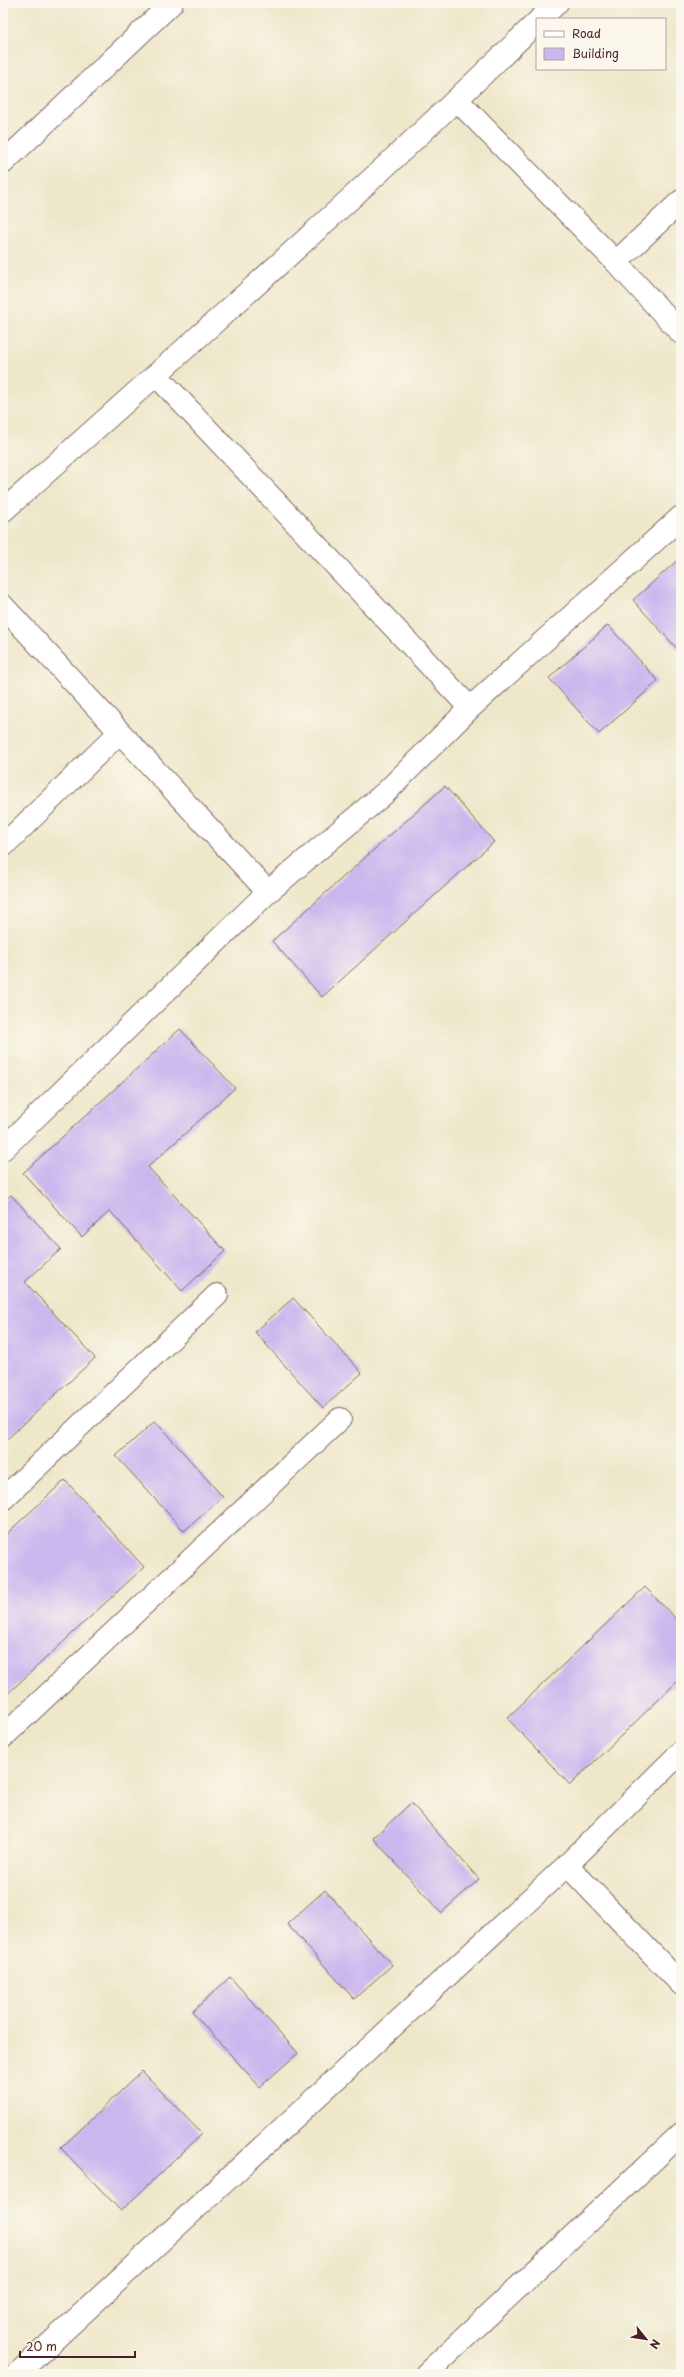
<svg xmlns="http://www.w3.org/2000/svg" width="684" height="2377" viewBox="0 0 684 2377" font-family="'Playpen Sans',sans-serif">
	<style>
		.building { fill: #cab7ee }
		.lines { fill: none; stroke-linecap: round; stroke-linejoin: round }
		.minor-casing { stroke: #836563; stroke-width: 24 }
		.minor { stroke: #fff; stroke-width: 22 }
	</style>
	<rect width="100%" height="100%" fill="#fbf7ec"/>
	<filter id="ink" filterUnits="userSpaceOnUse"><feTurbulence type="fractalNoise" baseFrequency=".025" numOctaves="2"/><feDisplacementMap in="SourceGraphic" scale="8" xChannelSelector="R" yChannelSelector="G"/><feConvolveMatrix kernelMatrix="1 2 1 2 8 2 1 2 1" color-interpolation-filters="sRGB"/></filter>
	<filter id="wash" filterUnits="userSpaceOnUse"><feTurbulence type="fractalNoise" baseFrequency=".012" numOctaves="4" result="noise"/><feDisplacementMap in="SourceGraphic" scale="16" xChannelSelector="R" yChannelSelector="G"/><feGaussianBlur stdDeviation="0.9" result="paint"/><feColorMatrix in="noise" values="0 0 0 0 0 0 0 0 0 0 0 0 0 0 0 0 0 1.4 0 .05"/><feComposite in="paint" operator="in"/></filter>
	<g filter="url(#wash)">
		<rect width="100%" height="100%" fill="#eee8cb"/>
		<g id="blocks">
			<path class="building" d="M681,557V653L633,600Z
				M608,625L658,681L599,734L549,678Z
				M445,786L494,842L322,997L272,941Z
				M180,1029L235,1088L148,1167L225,1251L182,1291L110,1211L82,1237L23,1173Z
				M11,1195L61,1249L25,1282L95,1358L3,1443V1202Z
				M293,1298L362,1373L323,1408L255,1332Z
				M155,1421L223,1497L184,1531L116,1456Z
				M65,1480L144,1567L3,1698V1537Z
				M645,1587L681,1624V1678L570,1785L507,1718Z
				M411,1803L479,1879L441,1913L373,1838Z
				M325,1890L392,1965L354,1999L287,1924Z
				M230,1977L298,2053L260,2087L192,2012Z
				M142,2071L202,2134L121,2211L61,2148Z"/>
		</g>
	</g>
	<g filter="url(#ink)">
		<use href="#blocks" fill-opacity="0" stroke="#836563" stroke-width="1"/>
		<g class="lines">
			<defs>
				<path id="minor" d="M540,19L557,3
					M457,100L616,262L681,333
					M3,163L172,3
					M616,262L681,201
					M157,376L470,708
					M3,511C183,351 364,191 537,22
					M3,606L268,892
					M3,846L119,733
					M3,1149L268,892L386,792L470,708L681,517
					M3,1499L217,1295
					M3,1737L340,1419
					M567,1865L681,1984
					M17,2374L567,1865L681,1752
					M426,2374L681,2134"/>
			</defs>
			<use href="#minor" class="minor-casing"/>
			<use href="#minor" class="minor"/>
		</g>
	</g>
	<rect width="684" height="2377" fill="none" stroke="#fbf7ec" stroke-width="16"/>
	<rect x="536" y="18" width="130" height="52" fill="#fbf7ec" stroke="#b4a19f"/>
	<rect x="544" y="31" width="20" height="6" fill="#ffffff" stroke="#b4a19f"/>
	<text x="572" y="38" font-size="12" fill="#4a1f2b">Road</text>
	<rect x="544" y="48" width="20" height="12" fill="#cab7ee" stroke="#b4a19f"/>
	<text x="572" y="58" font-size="12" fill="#4a1f2b">Building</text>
	<g transform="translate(646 2339) rotate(120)" stroke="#fbf7ec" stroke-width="3" paint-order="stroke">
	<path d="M0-3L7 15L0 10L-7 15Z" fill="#4a1f2b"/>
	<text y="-6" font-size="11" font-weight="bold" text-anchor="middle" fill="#4a1f2b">N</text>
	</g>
	<path d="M20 2351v6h115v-6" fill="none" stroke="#4a1f2b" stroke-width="2"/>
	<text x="26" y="2351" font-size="12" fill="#4a1f2b" stroke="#fbf7ec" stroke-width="3" paint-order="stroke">20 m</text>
</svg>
